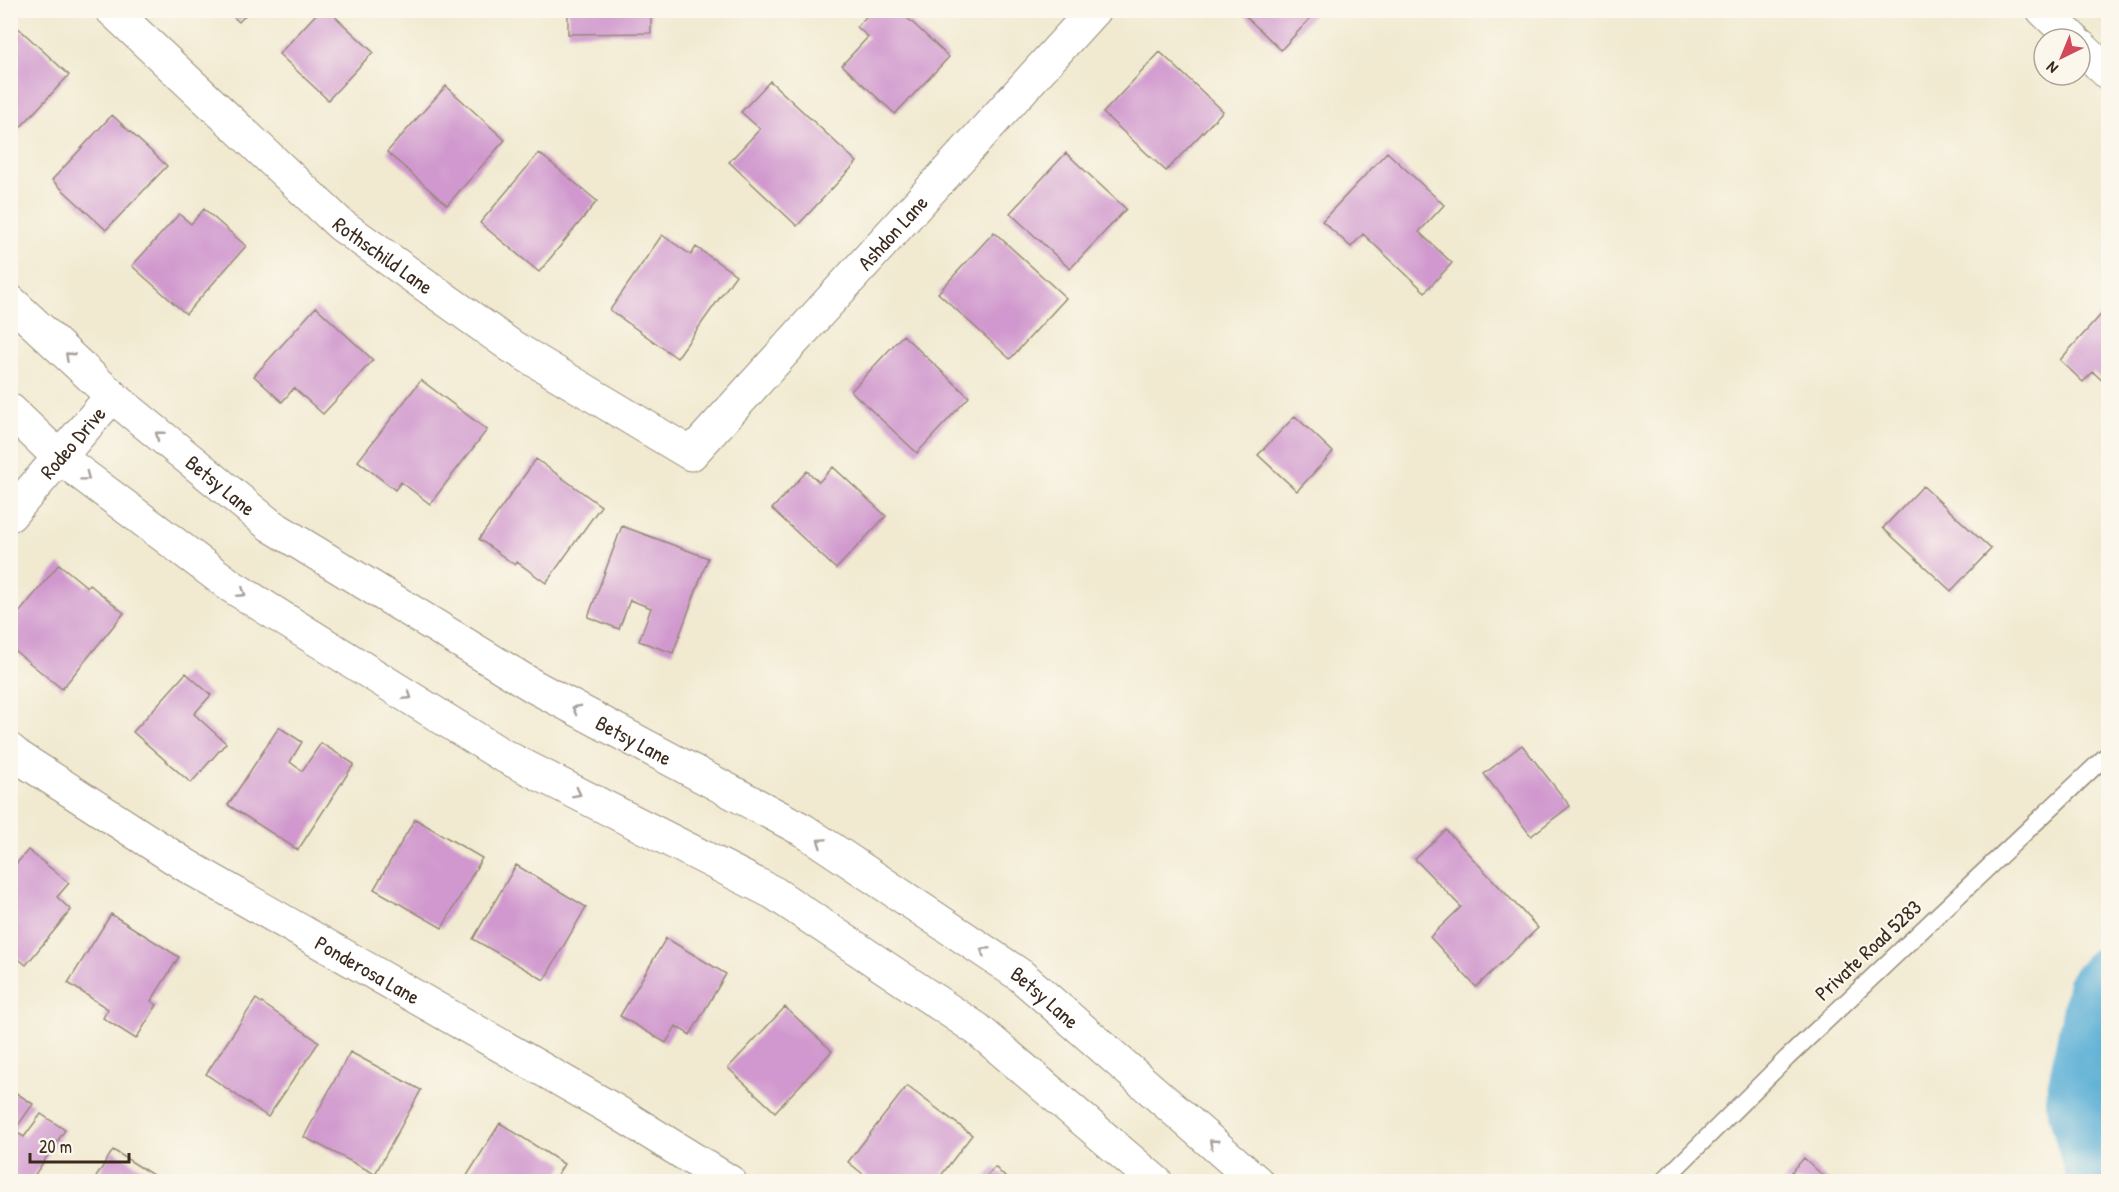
<svg xmlns="http://www.w3.org/2000/svg" width="2119" height="1192" viewBox="0 0 2119 1192" font-family="'Patrick Hand',sans-serif">
	<style>
		.lines { fill: none; stroke-linecap: round; stroke-linejoin: round }
		.river { stroke: #58aed5; stroke-width: 60 }
		.building { fill: #d098ce }
		.lane-casing { stroke: #968a78; stroke-width: 19 }
		.street-casing { stroke: #968a78; stroke-width: 35 }
		.secondary-casing { stroke: #968a78; stroke-width: 35 }
		.lane { stroke: #fff; stroke-width: 16 }
		.street { stroke: #fff; stroke-width: 33 }
		.secondary { stroke: #fff; stroke-width: 33 }
		.oneway { stroke: #a79f9a }
		.labels { text-anchor: middle; dominant-baseline: central; stroke-width: 4.5; stroke-linejoin: round; paint-order: stroke }
		.street-label { font-size: 21px; fill: #3b2a1e; stroke: #fbf7ec }
	</style>
	<rect width="100%" height="100%" fill="#fbf7ec"/>
	<filter id="ink" filterUnits="userSpaceOnUse"><feTurbulence type="fractalNoise" baseFrequency=".0167" numOctaves="2"/><feDisplacementMap in="SourceGraphic" scale="12" xChannelSelector="R" yChannelSelector="G"/><feConvolveMatrix kernelMatrix="1 2 1 2 8 2 1 2 1" color-interpolation-filters="sRGB"/></filter>
	<filter id="wash" filterUnits="userSpaceOnUse"><feTurbulence type="fractalNoise" baseFrequency=".008" numOctaves="4" result="noise"/><feDisplacementMap in="SourceGraphic" scale="24" xChannelSelector="R" yChannelSelector="G"/><feGaussianBlur stdDeviation="1.35" result="paint"/><feColorMatrix in="noise" values="0 0 0 0 0 0 0 0 0 0 0 0 0 0 0 0 0 1.4 0 .05"/><feComposite in="paint" operator="in"/></filter>
	<g filter="url(#wash)">
		<rect width="100%" height="100%" fill="#f1ead1"/>
		<g class="lines">
			<path class="river" d="M2098,1182L2075,1100L2097,989L2108,976"/>
		</g>
		<g id="blocks">
			<path class="building" d="M226,10H250L239,22Z
				M320,10H328L373,52L328,100L279,54Z
				M568,10H651V33L568,34Z
				M872,10H899L949,57L895,114L842,65L868,37L857,27Z
				M1239,10H1318L1281,50Z
				M13,23L69,75L17,131L10,125V26Z
				M1160,52L1223,111L1166,171L1103,113Z
				M770,81L857,162L797,226L729,162L760,129L741,112Z
				M446,86L505,140L447,205L387,152Z
				M112,115L167,166L106,230L52,180Z
				M1387,152L1444,205L1419,232L1452,263L1425,292L1363,234L1351,247L1322,221Z
				M539,153L597,201L539,272L480,223Z
				M1066,153L1126,209L1070,269L1010,213Z
				M204,209L246,246L186,314L132,266L179,214L191,224Z
				M994,232L1066,298L1010,359L938,293Z
				M662,235L691,255L696,247L736,275L677,358L610,310Z
				M316,307L373,360L323,414L294,388L282,402L254,376Z
				M2108,307V386L2093,372L2083,382L2060,360Z
				M903,335L969,397L917,453L851,391Z
				M421,380L487,430L430,504L401,482L395,490L358,461Z
				M1295,416L1333,452L1297,491L1258,455Z
				M536,459L601,506L546,583L517,562L515,565L479,539Z
				M833,467L886,516L836,569L772,509L807,471L819,482Z
				M1923,486L1991,549L1951,591L1883,528Z
				M622,526L708,558L673,653L639,641L651,608L630,600L619,629L588,617Z
				M59,564L87,587L89,584L124,613L62,689L10,647V624Z
				M186,673L211,695L194,714L226,743L191,783L133,732Z
				M279,727L302,742L290,762L302,771L321,743L354,764L298,850L228,805Z
				M1522,745L1570,806L1531,836L1484,774Z
				M415,819L482,858L442,928L374,889Z
				M1446,830L1538,928L1476,987L1430,937L1461,907L1415,859Z
				M28,850L69,883L57,897L71,910L26,965L10,952V871Z
				M516,865L586,907L544,980L473,939Z
				M111,914L179,957L151,1001L157,1005L136,1039L103,1018L108,1009L68,983Z
				M666,938L726,974L690,1035L676,1026L666,1043L620,1016Z
				M256,999L319,1042L268,1117L206,1074Z
				M785,1007L832,1051L775,1112L728,1068Z
				M350,1052L421,1090L375,1174L304,1137Z
				M907,1086L972,1135L936,1182H873L848,1162Z
				M10,1089L33,1104L14,1131L24,1137L41,1114L65,1130L30,1182H10Z
				M500,1123L564,1164L553,1182H463Z
				M113,1150L164,1182H93Z
				M1804,1158L1830,1182H1783Z
				M995,1167L1010,1182H981Z"/>
		</g>
	</g>
	<g filter="url(#ink)">
		<use href="#blocks" fill-opacity="0" stroke="#968a78" stroke-width="1.5"/>
		<g class="lines">
			<defs>
				<path id="lane" d="M1662,1182L1787,1058L2108,754"/>
				<g id="street">
					<path id="s1" d="M112,10L341,225L511,346L691,454L1094,10"/>
					<path id="s2" d="M10,750L17,756L187,866L617,1112L730,1182"/>
				</g>
				<g id="secondary">
					<path d="M2043,10L2073,39"/>
					<path d="M2080,46L2108,73"/>
					<path id="s3" d="M10,301L112,396L270,525L535,687L803,830L1020,975L1257,1182"/>
					<path d="M10,410L59,457L231,586L502,755L774,893L977,1029L1156,1182"/>
					<path id="s4" d="M10,515L112,396"/>
				</g>
			</defs>
			<use href="#lane" class="lane-casing"/>
			<use href="#street" class="street-casing"/>
			<use href="#secondary" class="secondary-casing"/>
			<use href="#lane" class="lane"/>
			<use href="#street" class="street"/>
			<use href="#secondary" class="secondary"/>
		</g>
		<defs><path id="oneway-chevron" d="M-2-3.5L2.5 0L-2 3.5" fill="none" stroke-width="1.6" stroke-linecap="round" stroke-linejoin="round" transform="scale(1.5)"/></defs>
		<g class="oneway">
			<use href="#oneway-chevron" transform="translate(69 356) rotate(-137)"/>
			<use href="#oneway-chevron" transform="translate(159 435) rotate(-141)"/>
			<use href="#oneway-chevron" transform="translate(86 477) rotate(37)"/>
			<use href="#oneway-chevron" transform="translate(242 593) rotate(32)"/>
			<use href="#oneway-chevron" transform="translate(408 696) rotate(32)"/>
			<use href="#oneway-chevron" transform="translate(576 709) rotate(-152)"/>
			<use href="#oneway-chevron" transform="translate(577 793) rotate(27)"/>
			<use href="#oneway-chevron" transform="translate(821 842) rotate(-146)"/>
			<use href="#oneway-chevron" transform="translate(984 951) rotate(-146)"/>
			<use href="#oneway-chevron" transform="translate(1213 1143) rotate(-139)"/>
		</g>
	</g>
	<g class="labels">
		<g class="street-label">
			<text stroke="none"><textPath href="#s1" startOffset="1032">Ashdon Lane</textPath></text>
			<text stroke="none"><textPath href="#s1" startOffset="366">Rothschild Lane</textPath></text>
			<text stroke="none"><textPath href="#s4" startOffset="96">Rodeo Drive</textPath></text>
			<text stroke="none"><textPath href="#s3" startOffset="280">Betsy Lane</textPath></text>
			<text stroke="none"><textPath href="#s3" startOffset="766">Betsy Lane</textPath></text>
			<text transform="translate(1868 950) rotate(-43)">Private Road 5283</text>
			<text stroke="none"><textPath href="#s2" startOffset="420">Ponderosa Lane</textPath></text>
			<text stroke="none"><textPath href="#s3" startOffset="1252">Betsy Lane</textPath></text>
		</g>
	</g>
	<rect width="2119" height="1192" fill="none" stroke="#fbf7ec" stroke-width="36"/>
	<g transform="translate(2062 57) rotate(223)"><circle r="28" fill="#fbf7ec" stroke="#aea59a" stroke-width="1.5"/>
	<path d="M0-4.5L10 22L0 15L-10 22Z" fill="#d1495b"/>
	<text y="-9" font-size="16" font-weight="bold" text-anchor="middle" fill="#3b2a1e">N</text>
	</g>
	<path d="M30 1153v9h99v-9" fill="none" stroke="#3b2a1e" stroke-width="3"/>
	<text x="39" y="1153" font-size="18" fill="#3b2a1e" stroke="#fbf7ec" stroke-width="4.5" paint-order="stroke">20 m</text>
</svg>
